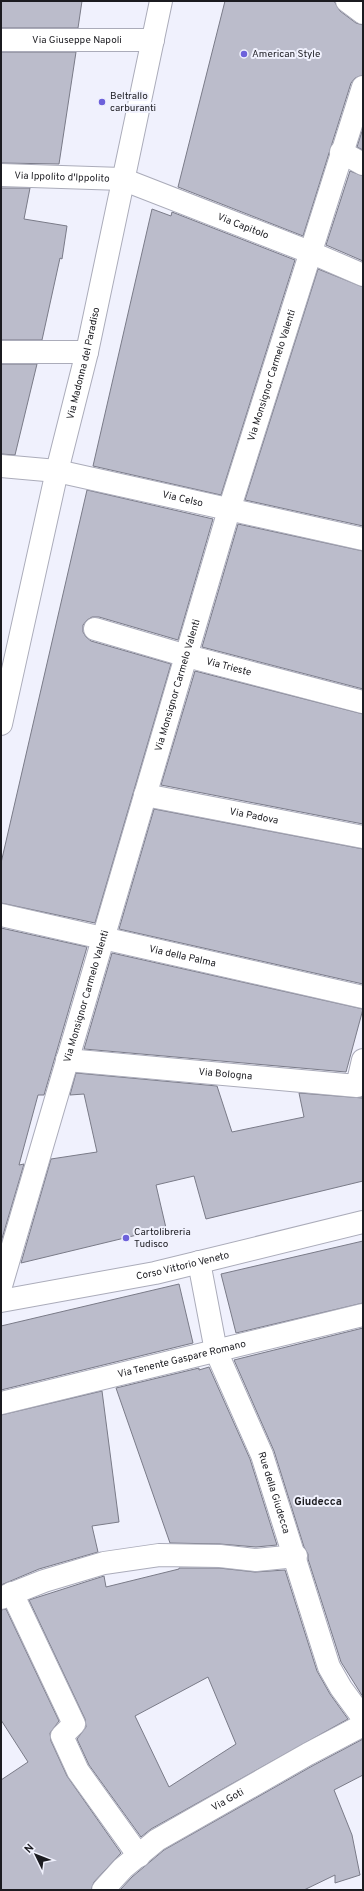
<svg xmlns="http://www.w3.org/2000/svg" width="364" height="1891" viewBox="0 0 364 1891" font-family="Overpass,sans-serif">
	<style>
		.building { fill: #bbbccb; stroke: #7a7b88; fill-rule: evenodd }
		.lines { fill: none; stroke-linecap: round; stroke-linejoin: round }
		.street-casing { stroke: #abacba; stroke-width: 24 }
		.secondary-casing { stroke: #abacba; stroke-width: 24 }
		.street { stroke: #fff; stroke-width: 22 }
		.secondary { stroke: #fff; stroke-width: 22 }
		.poi-dot { fill: #6d61db; stroke: #f0f1fd; stroke-width: 1.5 }
		.labels { text-anchor: middle; dominant-baseline: central; stroke-width: 4; stroke-linejoin: round; paint-order: stroke }
		.street-label { font-size: 10px; fill: #1b1b20; stroke: #f0f1fd }
		.poi-label { font-size: 10px; fill: #1b1b20; stroke: #f0f1fd; text-anchor: start }
		.neighbourhood-label { font-size: 11px; font-weight: bold; fill: #1b1b20; stroke: #f0f1fd }
	</style>
	<rect width="100%" height="100%" fill="#f0f1fd"/>
	<path class="building" d="M1,1H82L78,28H1Z
		M225,1H334L340,11L356,23L363,25V75L355,78L351,83L303,236L178,187Z
		M1,52H76L59,164L1,163Z
		M363,128V150L357,147Z
		M350,171L363,176V261L326,245Z
		M1,188H30L24,219L67,226L62,259L60,258L42,340H1Z
		M152,209L171,216L172,212L295,260L221,495L93,466Z
		M318,269L363,287V526L245,500Z
		M1,364H37L15,455L1,454Z
		M87,490L213,519L178,640L99,617H92L87,620L83,625V632L86,637L91,641L171,664L95,923L1,903V863Z
		M238,524L363,551V689L202,647Z
		M195,671L363,714V824L161,785Z
		M154,809L363,849V984L119,929Z
		M1,928L87,947L44,1095H38L19,1165L24,1164L1,1242Z
		M112,953L363,1009L346,1072L84,1049Z
		M76,1073L217,1086L232,1132L304,1117L299,1093L363,1098V1181L206,1219L194,1176L156,1185L166,1228L21,1263L51,1159L97,1152L84,1094L70,1095Z
		M363,1241V1303L236,1333L221,1274Z
		M179,1284L193,1343L1,1390V1326Z
		M363,1328V1697L341,1662L308,1559V1554L304,1547L274,1451L234,1360Z
		M209,1367L250,1459L277,1545L256,1547L220,1544L170,1543L116,1388L199,1368V1370Z
		M102,1391L119,1522L92,1526L98,1552L39,1569L1,1585V1415Z
		M179,1568H219L255,1572L285,1570L317,1671L330,1694L348,1719L151,1829L141,1837L89,1765L77,1739L86,1727L85,1719L29,1600L104,1576L106,1587L179,1569ZM208,1677L236,1744L169,1787L135,1716Z
		M6,1609L59,1721L50,1733L51,1741L67,1776L121,1853L94,1882L91,1890H1V1780L28,1762L1,1720V1610Z
		M363,1739V1775L334,1790L352,1835L360,1875L335,1883V1875L304,1890H120L132,1877L164,1850L314,1765Z"/>
	<g class="lines">
		<defs>
			<g id="street">
				<path d="M347,1L363,13"/>
				<path id="s1" d="M1,40H153"/>
				<path d="M341,152L363,164"/>
				<path id="s2" d="M1,175L122,179L312,253L363,275"/>
				<path d="M1,352H87"/>
				<path id="s3" d="M1,466L57,471L363,539"/>
				<path id="s4" d="M95,629L187,656L363,702"/>
				<path id="s5" d="M145,795L363,837"/>
				<path id="s6" d="M1,915L363,997"/>
				<path id="s7" d="M67,1060L357,1086L363,1060"/>
				<path id="s8" d="M199,1262L216,1351L262,1455L329,1667L341,1688L363,1718"/>
				<path id="s9" d="M1,1286L229,510L363,87"/>
				<path id="s10" d="M1,1403L363,1315"/>
				<path d="M12,1593L74,1724L62,1736L78,1771L139,1856"/>
				<path d="M1,1598L44,1581L104,1563L159,1555L220,1556L256,1560L296,1556"/>
				<path id="s11" d="M103,1890L123,1868L157,1840L308,1754L363,1725"/>
			</g>
			<g id="secondary">
				<path id="s12" d="M1,724L57,471L87,352L161,1"/>
				<path id="s13" d="M1,1301L155,1273L363,1222"/>
			</g>
		</defs>
		<use href="#street" class="street-casing"/>
		<use href="#secondary" class="secondary-casing"/>
		<use href="#street" class="street"/>
		<use href="#secondary" class="secondary"/>
	</g>
	<g class="poi-dot">
		<circle cx="244" cy="54" r="4"/>
		<circle cx="102" cy="102" r="4"/>
		<circle cx="126" cy="1238" r="4"/>
	</g>
	<g class="labels">
		<g class="street-label">
			<text stroke="none"><textPath href="#s1" startOffset="76">Via Giuseppe Napoli</textPath></text>
			<text stroke="none"><textPath href="#s2" startOffset="61">Via Ippolito d'Ippolito</textPath></text>
			<text stroke="none"><textPath href="#s2" startOffset="251">Via Capitolo</textPath></text>
			<text stroke="none"><textPath href="#s12" startOffset="370">Via Madonna del Paradiso</textPath></text>
			<text stroke="none"><textPath href="#s9" startOffset="950">Via Monsignor Carmelo Valenti</textPath></text>
			<text stroke="none"><textPath href="#s3" startOffset="185">Via Celso</textPath></text>
			<text stroke="none"><textPath href="#s4" startOffset="139">Via Trieste</textPath></text>
			<text stroke="none"><textPath href="#s9" startOffset="626">Via Monsignor Carmelo Valenti</textPath></text>
			<text stroke="none"><textPath href="#s5" startOffset="111">Via Padova</textPath></text>
			<text stroke="none"><textPath href="#s6" startOffset="186">Via della Palma</textPath></text>
			<text stroke="none"><textPath href="#s9" startOffset="302">Via Monsignor Carmelo Valenti</textPath></text>
			<text stroke="none"><textPath href="#s7" startOffset="159">Via Bologna</textPath></text>
			<text stroke="none"><textPath href="#s13" startOffset="185">Corso Vittorio Veneto</textPath></text>
			<text stroke="none"><textPath href="#s10" startOffset="186">Via Tenente Gaspare Romano</textPath></text>
			<text stroke="none"><textPath href="#s8" startOffset="244">Rue della Giudecca</textPath></text>
			<text stroke="none"><textPath href="#s11" startOffset="155">Via Goti</textPath></text>
		</g>
		<g class="poi-label">
			<text x="252" y="54">American Style</text>
			<text x="110" y="96">Beltrallo<tspan x="110" dy="12">carburanti</tspan></text>
			<text x="134" y="1232">Cartolibreria<tspan x="134" dy="12">Tudisco</tspan></text>
		</g>
		<g class="neighbourhood-label">
			<text x="318" y="1502">Giudecca</text>
		</g>
	</g>
	<rect width="364" height="1891" fill="none" stroke="#1b1b20" stroke-width="4"/>
	<g transform="translate(36 1855) rotate(313)" stroke="#f0f1fd" stroke-width="3" paint-order="stroke">
	<path d="M0-3L7 15L0 10L-7 15Z" fill="#1b1b20"/>
	<text y="-6" font-size="11" font-weight="bold" text-anchor="middle" fill="#1b1b20">N</text>
	</g>
</svg>
